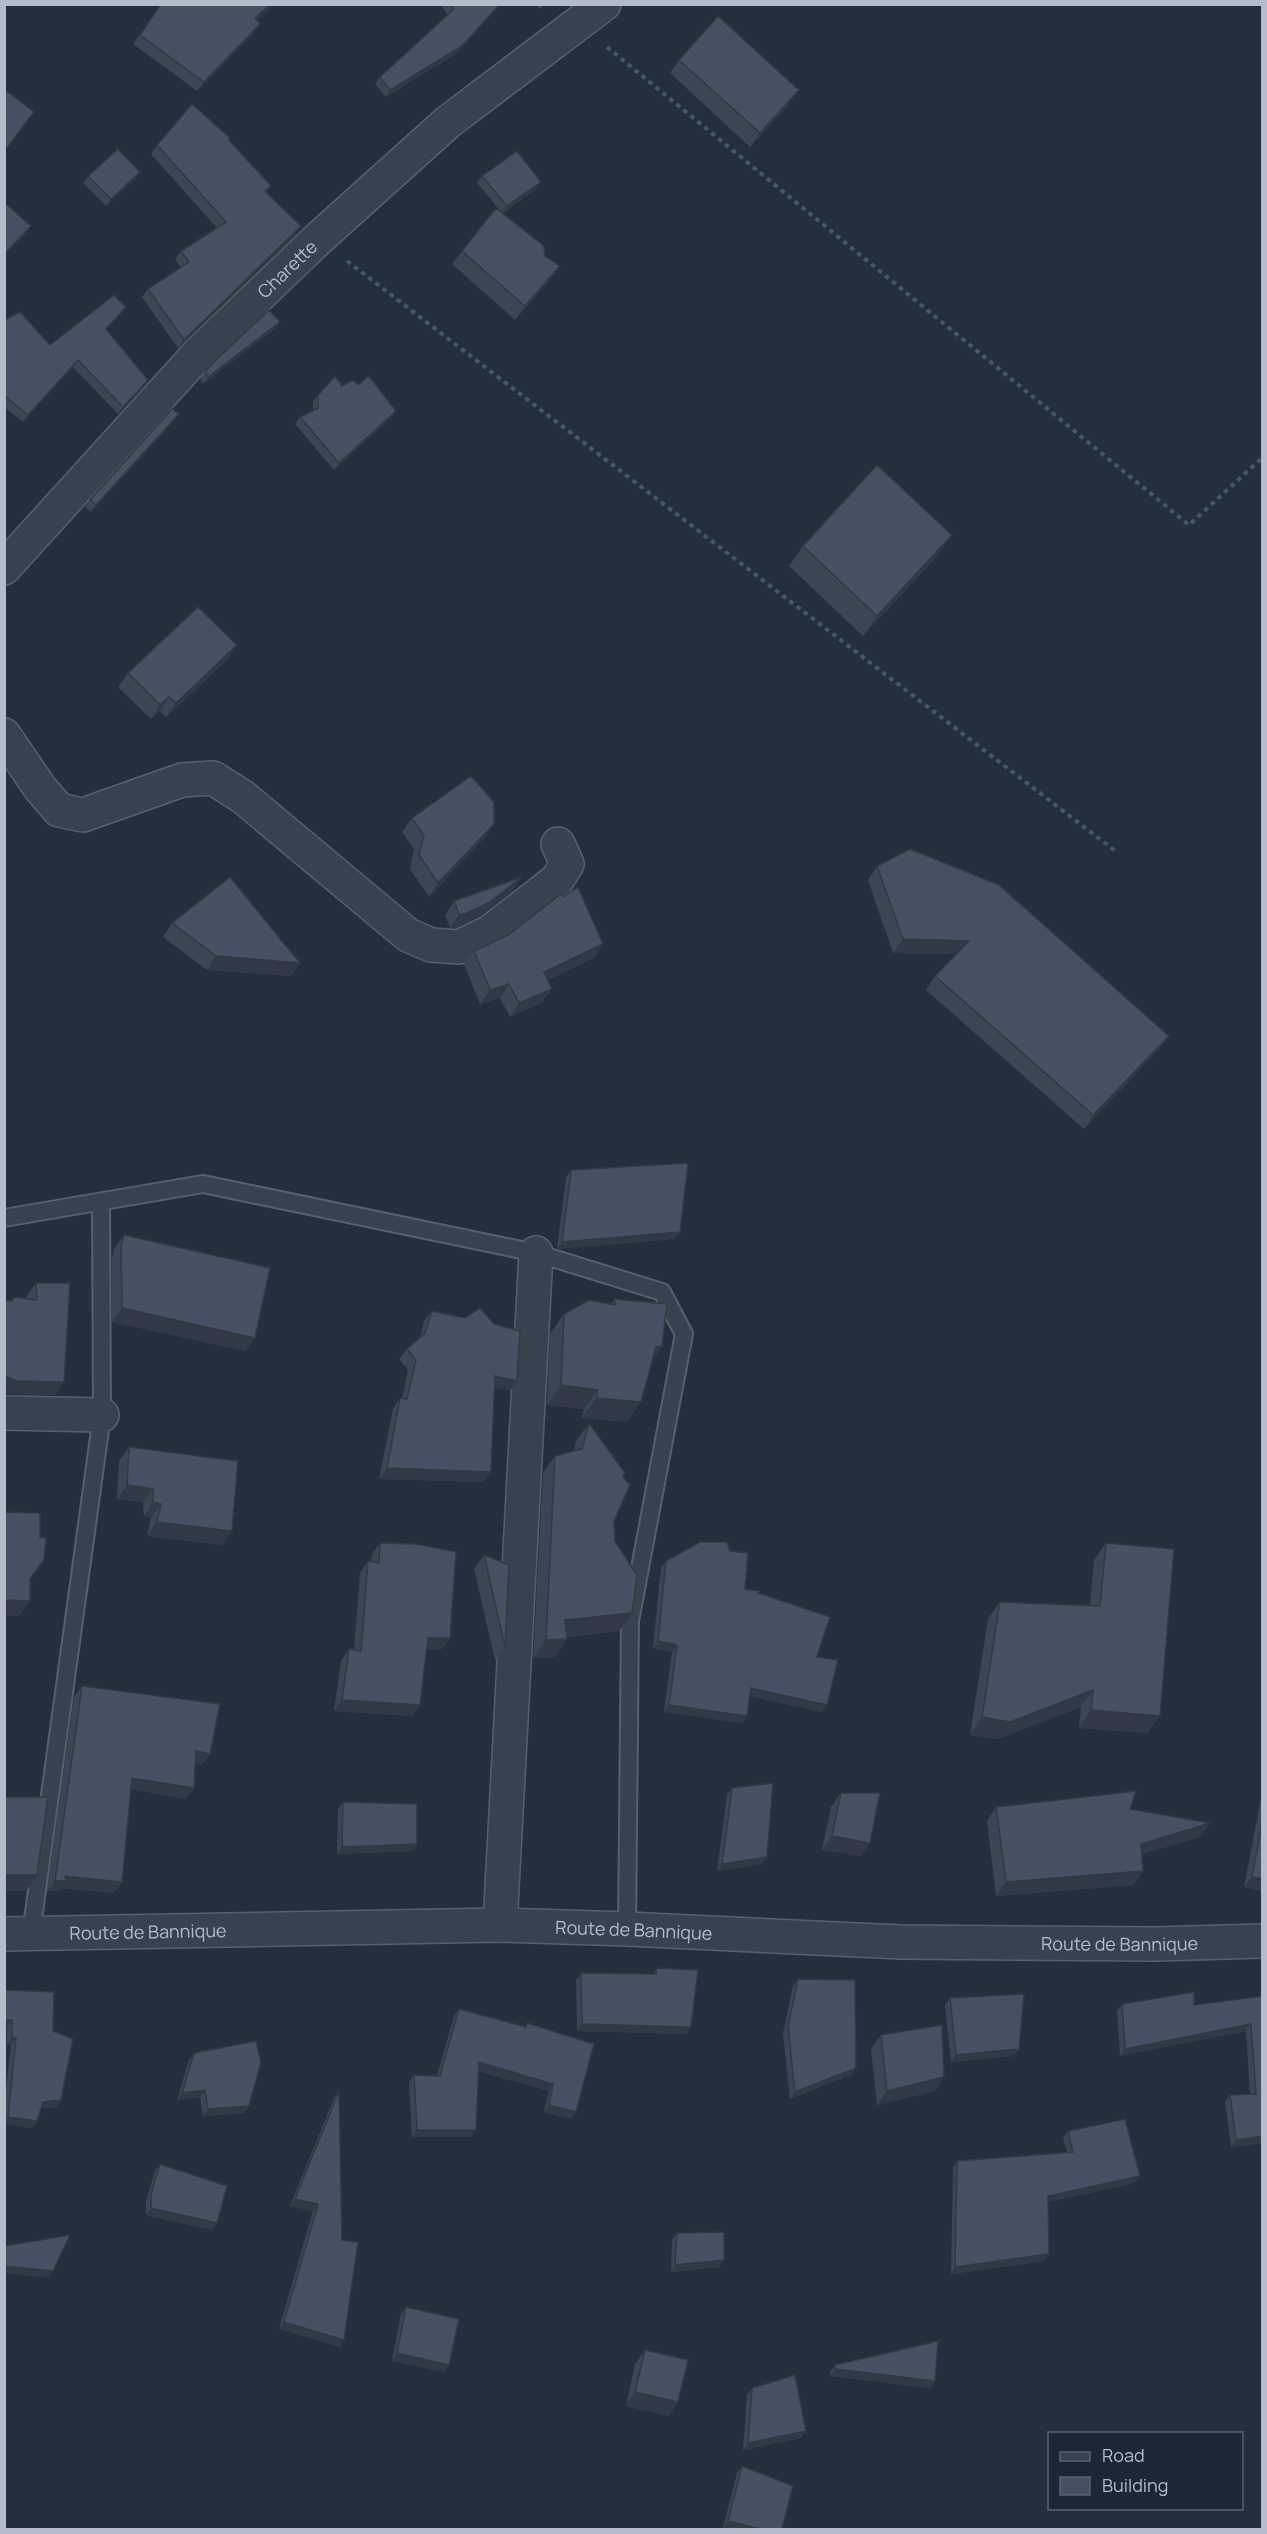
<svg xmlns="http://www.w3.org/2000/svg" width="1267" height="2534" viewBox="0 0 1267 2534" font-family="Manrope,sans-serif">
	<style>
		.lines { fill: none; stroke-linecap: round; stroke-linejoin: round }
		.service-casing { stroke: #565f6c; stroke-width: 20 }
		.minor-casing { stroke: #565f6c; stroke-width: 36 }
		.path { stroke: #44595c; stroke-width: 4; stroke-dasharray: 4.5 4.5; stroke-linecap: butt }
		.service { stroke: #38414e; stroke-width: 16 }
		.minor { stroke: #38414e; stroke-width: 33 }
		.wall { fill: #3b4654 }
		.shaded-wall { fill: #303945 }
		.building { fill: #455162; stroke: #303945; stroke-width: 1.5 }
		.labels { text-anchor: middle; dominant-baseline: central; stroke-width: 6; stroke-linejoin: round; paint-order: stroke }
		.street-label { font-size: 18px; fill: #b4bcc9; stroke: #1d2633 }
	</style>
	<rect width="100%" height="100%" fill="#242f3e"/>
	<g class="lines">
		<defs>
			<path id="service" d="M4,1218L203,1184L536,1253L662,1292L684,1334L630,1621L627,1929
				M31,1934L102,1415L101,1202"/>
			<g id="minor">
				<path id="s1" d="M4,568L199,353L318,239L448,122L604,4"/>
				<path d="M4,735L40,788L59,810L83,815L182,780L213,778L243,797L408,935L431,945L459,947L490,932L557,880L567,864L558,844"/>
				<path d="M4,1413L102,1415"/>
				<path d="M500,1925L536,1253"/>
				<path id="s2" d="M4,1934L500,1925L627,1929L901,1942L1155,1944L1262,1941"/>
			</g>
		</defs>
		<use href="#service" class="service-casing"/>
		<use href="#minor" class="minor-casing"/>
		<path class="path" d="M607,47L1189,525L1262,458
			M347,261L1118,853"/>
		<use href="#service" class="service"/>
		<use href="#minor" class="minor"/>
	</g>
	<path class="wall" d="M161,4H275L257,20L254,33L197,91L133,44Z
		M440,4H501L457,53L386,97L375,84L380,77L448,15Z
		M535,4H545L540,9Z
		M679,60L790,103L750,147L670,73Z
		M229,140L271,186L266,193L301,226L295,235L178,348L142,297L148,289L181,267L175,259L181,251L217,228L151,154L157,145Z
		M140,172L135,179L106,206L83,183L88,176Z
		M482,176L536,189L503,213L545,256L560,266L550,280L515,320L452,264L462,251L499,209L477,183Z
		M126,307L121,314L106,330L148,380L143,387L118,414L73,367L23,422L4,407V320L50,345Z
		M280,322L275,329L203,384L200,380L205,372Z
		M342,386L391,418L334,470L295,424L300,417L313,411V402L318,395Z
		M179,414L174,421L91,512L85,507L90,500Z
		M803,546L938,555L863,636L789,566Z
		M228,659L166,717L160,711L151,719L118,687L128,673Z
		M412,818L494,824L485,837L429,897L410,869L414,849L402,832Z
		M877,866L1169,1036L1159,1049L1084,1129L926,990L935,976L956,954L893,953L868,880Z
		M512,891L480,916L455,928H450L445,915L454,901Z
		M563,897L603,944L594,958L548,980L552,989L542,1002L510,1017L500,998L480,1004L464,964L474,951L508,935Z
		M172,923L291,976L207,970L163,937Z
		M571,1170L675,1239L557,1249L566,1177Z
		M124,1235L246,1351L112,1322V1259L114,1249Z
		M36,1283L64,1382L55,1395L8,1394L11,1301L14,1297L26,1299V1297Z
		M615,1299L662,1346L652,1361L641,1402L627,1422L582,1418L584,1409L547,1405L550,1334L564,1314L611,1304Z
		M432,1311L517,1381L510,1391L494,1388L484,1482L379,1479L393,1409L400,1398H402L408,1370L399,1359L407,1349L420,1338L424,1321Z
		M589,1423L623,1477L614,1521L615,1541L632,1613L619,1631L567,1637V1639L555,1657L533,1658L543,1473L555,1456L574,1451L576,1441Z
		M129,1447L222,1545L147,1536L151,1518L144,1516L143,1502L117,1499L119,1461Z
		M380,1543L450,1638L442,1649H427L412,1716L334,1711L341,1661L349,1649L354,1650L360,1573L368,1561L371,1562L372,1554Z
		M1106,1543L1148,1733L1079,1728L1081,1707L998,1739L970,1735L988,1619L1000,1602L1090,1605L1094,1560Z
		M730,1551L745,1589L758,1593L817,1657L827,1705L822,1712L750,1696L747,1716L742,1723L664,1712L672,1652L653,1648L661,1568L666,1561Z
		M484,1555L505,1647L495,1660L474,1569Z
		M82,1686L210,1754L202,1765L195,1763L194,1788L186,1799L131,1789L122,1882L114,1893L61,1888L59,1891H47L74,1697Z
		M732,1788L762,1864L717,1871L727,1795Z
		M1263,1788V1891L1244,1887Z
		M841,1793L861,1856L822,1850L831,1807Z
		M343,1802L412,1851L337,1854L338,1809Z
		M996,1807L1130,1809L1210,1823L1200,1837L1142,1854L1143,1871L1133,1885L996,1896L987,1821Z
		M657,1968L687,2034L577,2031L576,1980L581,1973L653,1974Z
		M798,1979L851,2075L790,2099L783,2033L793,1986Z
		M4,1990L53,2031L61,2100L56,2107L41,2108L37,2121L32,2128L4,2124V2106L11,2045H7V2027H4Z
		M1263,1996V2143L1231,2147L1225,2102L1230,2095L1250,2094L1246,2031L1120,2056L1117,2011L1122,2004L1194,2005Z
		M950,1998L1014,2056L951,2062L945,2005Z
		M459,2009L525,2027L527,2023L576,2112L572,2119L544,2112L549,2091L478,2071L471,2137H412L409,2082L414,2075L437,2076L454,2016Z
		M881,2035L944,2077L935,2091L877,2105L871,2049Z
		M194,2053L249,2106L244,2113L203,2116L200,2097L177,2100L189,2060Z
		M339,2091L340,2347L279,2329L313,2211L290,2206L334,2098Z
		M1068,2131L1135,2183L1048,2202L1049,2254L1044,2261L951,2274L953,2168L957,2161L1067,2152L1063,2138Z
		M160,2164L212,2230L146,2215V2201L155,2171Z
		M677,2233L724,2260L719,2267L671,2272L672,2240Z
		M406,2307L444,2372L392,2361L401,2314Z
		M645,2350L669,2416L626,2406L635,2364Z
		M835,2365L935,2381L930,2388L830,2376V2372Z
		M752,2388L806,2431L801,2438L743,2450L747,2395Z
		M742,2466L793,2486L723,2528L737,2473Z"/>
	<path class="shaded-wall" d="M271,4H275L248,27L255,18Z
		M500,4H501L457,53L386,97L390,90Z
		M260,24L254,33L197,91L204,82Z
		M799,90L790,103L750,147L760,133Z
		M140,172L135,179L106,206L111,199Z
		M541,182L536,189L502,213L507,206Z
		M31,226L24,236L4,256L5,253Z
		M301,226L295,235L178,348L184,340Z
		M560,266L550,280L515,320L525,306Z
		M126,307L121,314L101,336L106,329Z
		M280,322L275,329L203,384L208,377Z
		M78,360L73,367L23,422L28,415Z
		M148,380L143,387L118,414L123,407Z
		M396,411L391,418L334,470L339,463Z
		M179,414L174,421L91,512L96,505Z
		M952,535L938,555L863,636L877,616Z
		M237,645L228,659L166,717L176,703Z
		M169,697L160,711L151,719L160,705Z
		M494,824L485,837L429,897L438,883Z
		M522,877L512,891L480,916L455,928H450L459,914Z
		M903,939L969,941L959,954L893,953Z
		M603,944L594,958L535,986L544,972Z
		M216,956L300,963L291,976L207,970Z
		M509,984L500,998L480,1004L490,990Z
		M552,989L542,1002L510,1017L519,1003Z
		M1169,1036L1159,1049L1084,1129L1093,1115Z
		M680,1232L675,1239L557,1249L562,1242Z
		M122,1308L255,1338L246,1351L112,1322Z
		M662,1346L648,1366L656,1347Z
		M4,1376L64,1382L55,1395L8,1394L4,1393Z
		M495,1376L517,1381L510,1391L487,1387Z
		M561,1385L598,1390L584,1409L547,1405Z
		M596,1398L641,1402L627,1422L582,1418Z
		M387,1468L491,1472L484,1482L379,1479Z
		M127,1485L153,1489L143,1502L117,1499Z
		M153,1502L161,1504L151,1518L144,1516Z
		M157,1522L232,1531L222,1545L147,1536Z
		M4,1600L30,1601L19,1616H4Z
		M632,1613L619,1631L552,1638L565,1620Z
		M428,1638H450L442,1649L420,1650Z
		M567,1639L555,1657L533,1658L546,1640Z
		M658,1641L677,1645L672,1652L653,1648Z
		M751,1688L827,1705L822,1712L747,1695Z
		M1093,1690L1081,1707L998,1739L970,1735L982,1717Z
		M342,1700L420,1705L412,1716L334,1711Z
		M669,1705L747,1716L742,1723L664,1712Z
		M1091,1710L1160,1716L1148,1733L1079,1728Z
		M196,1751L210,1754L202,1765L189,1762Z
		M132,1778L194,1788L186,1799L125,1788Z
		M1210,1823L1200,1837L1132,1857L1141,1844Z
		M832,1836L870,1843L861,1856L822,1850Z
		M417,1844L412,1851L337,1854L342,1847Z
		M767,1857L762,1864L717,1871L722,1864Z
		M1143,1871L1133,1885L996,1896L1006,1882Z
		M4,1875H37L26,1891H4Z
		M65,1876L122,1882L114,1893L61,1888L59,1891H47L55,1881Z
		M1252,1877L1263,1879V1891L1244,1887Z
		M4,2020H12L7,2027H4Z
		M582,2024L691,2027L687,2034L577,2031Z
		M1251,2024L1246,2031L1120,2056L1125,2049Z
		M12,2038H16L11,2045H7Z
		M1019,2049L1014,2056L951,2062L956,2055Z
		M479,2062L553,2084L549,2091L474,2069Z
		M856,2068L851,2075L790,2099L795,2092Z
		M944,2077L935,2091L877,2105L887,2091Z
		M205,2090L200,2097L177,2100L182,2093Z
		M61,2100L56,2107L38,2109L43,2102Z
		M549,2105L576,2112L572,2119L544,2112Z
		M249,2106L244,2113L203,2116L208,2109Z
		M8,2117L37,2121L32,2128L4,2124V2121Z
		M417,2130H476L471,2137H412Z
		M1263,2136V2143L1231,2147L1236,2140Z
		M1140,2176L1135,2183L1043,2203L1048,2196Z
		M295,2199L318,2204L313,2211L290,2206Z
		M151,2208L217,2223L212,2230L146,2215Z
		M1049,2254L1044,2261L951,2274L955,2267Z
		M724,2260L719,2267L671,2272L675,2265Z
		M4,2266L53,2271L48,2278L4,2273Z
		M284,2322L344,2340L340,2347L279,2329Z
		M397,2353L449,2365L444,2372L392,2361Z
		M835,2369L935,2381L930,2388L830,2376Z
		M635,2392L678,2402L669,2416L626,2406Z
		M806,2431L801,2438L743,2450L748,2443Z
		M728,2521L760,2529H730L723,2528Z"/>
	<path class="building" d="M161,4H271L255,18L260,24L204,82L140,35Z
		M450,4H500L462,46L390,90L380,77L454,9Z
		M718,16L799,90L760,133L679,60Z
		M4,89L34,112L7,148L4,146Z
		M192,104L230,138L229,140L271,186L265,191L301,226L184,340L148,289L189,262L181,251L226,222L157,145Z
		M118,149L140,172L111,199L88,176Z
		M517,151L541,182L507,206L482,176Z
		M4,202L31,226L5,253H4Z
		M496,208L544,246L545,256L560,266L525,306L462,251Z
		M114,295L126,307L106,329L148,380L123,407L78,360L28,415L4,395V320L20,312L50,345Z
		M269,310L280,322L208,377L205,372L217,359Z
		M335,376L342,386L353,380L358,385L369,376L396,411L339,463L300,417L318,408V395Z
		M172,409L179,414L96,505L90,500Z
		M877,465L952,535L877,616L803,546Z
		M198,607L237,645L176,703L169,697L160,705L128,673Z
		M471,776L494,802V824L438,883L419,855L424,836L412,818Z
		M910,849L999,885L1169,1036L1093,1115L935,976L969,941L903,939L877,866Z
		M230,877L300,963L216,956L172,923Z
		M522,877L490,902L465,914H459L454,901Z
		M578,887L603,944L544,972L552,989L519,1003L509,984L490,990L474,951L508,935L561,894L563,897Z
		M688,1163L680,1232L562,1242L571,1170Z
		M124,1235L270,1268L255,1338L122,1308L121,1246Z
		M36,1283H70L64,1382L17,1381L4,1376V1300L12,1301L14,1297L37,1300Z
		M615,1299L667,1304L662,1346L656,1347L641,1402L596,1398L598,1390L561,1385L564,1314L589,1300L615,1305Z
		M480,1308L494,1324L520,1331L517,1381L495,1376L491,1472L387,1468L400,1398L407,1399L416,1360L407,1349L425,1333L432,1311L465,1318Z
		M589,1423L625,1473L623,1477L630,1485L614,1521L615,1541L637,1575L632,1613L565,1620L567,1639L546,1640L555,1456L582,1449Z
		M129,1447L238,1461L232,1531L157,1522L161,1504L153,1502V1489L127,1485Z
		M4,1512L40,1513V1537L46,1538L44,1560L30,1579V1601L4,1600Z
		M700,1542H727L730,1551L748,1553L745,1589L759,1591L758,1593L830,1617L817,1657L838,1660L827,1705L751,1688L747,1716L669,1705L677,1645L658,1641L666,1561Z
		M380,1543L416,1544L456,1552L450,1638H428L420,1705L342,1700L349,1649L361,1651L368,1561L379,1563Z
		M1106,1543L1174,1549L1160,1716L1091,1710L1093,1690L1010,1722L982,1717L1000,1602L1100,1606Z
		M484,1555L509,1565L505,1647Z
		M82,1686L220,1704L210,1754L196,1751L194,1788L132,1778L122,1882L65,1876L66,1881H55Z
		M773,1783L767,1857L722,1864L732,1788Z
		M1136,1791L1130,1809L1210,1823L1141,1844L1143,1871L1006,1882L996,1807Z
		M841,1793H880L870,1843L832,1836Z
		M4,1797H48L37,1875H4Z
		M343,1802L417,1804V1844L342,1847Z
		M1263,1818V1879L1252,1877Z
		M657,1968L698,1970L691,2027L582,2024L581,1973L656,1974Z
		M798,1979L855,1980L856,2068L795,2092L788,2026Z
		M4,1990L54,1992L53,2031L73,2039L61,2100L43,2102L37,2121L8,2117L16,2038H12V2020H4Z
		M1194,1992V2005L1263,1996V2136L1236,2140L1230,2095L1256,2094L1251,2024L1125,2049L1122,2004Z
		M1024,1994L1019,2049L956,2055L950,1998Z
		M459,2009L526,2027L527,2023L594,2044L576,2112L549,2105L553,2084L479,2062L476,2130H417L414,2075L440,2076Z
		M942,2025L944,2077L887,2091L881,2035Z
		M256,2041L261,2062L249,2106L208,2109L205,2090L182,2093L194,2053Z
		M339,2091L342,2240L358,2242L344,2340L284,2322L318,2204L295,2199Z
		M1125,2119L1140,2176L1048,2196L1049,2254L955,2267L957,2161L1073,2152L1068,2131Z
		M160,2164L227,2186L217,2223L151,2208V2194Z
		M724,2232V2260L675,2265L677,2233Z
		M70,2235L53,2271L4,2266V2246Z
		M406,2307L459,2319L449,2365L397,2353Z
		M938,2341L935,2381L835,2369V2365Z
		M645,2350L688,2360L678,2402L635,2392Z
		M795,2375L806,2431L748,2443L752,2388Z
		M742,2466L793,2486L782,2529H760L728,2521Z"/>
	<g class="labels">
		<g class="street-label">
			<text stroke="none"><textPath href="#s1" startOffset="412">Charette</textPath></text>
			<text stroke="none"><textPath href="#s2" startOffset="630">Route de Bannique</textPath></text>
			<text stroke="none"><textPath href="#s2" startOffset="144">Route de Bannique</textPath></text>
			<text stroke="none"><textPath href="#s2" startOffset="1116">Route de Bannique</textPath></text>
		</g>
	</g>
	<rect width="1267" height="2534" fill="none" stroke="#b4bcc9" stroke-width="12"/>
	<rect x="1048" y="2432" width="195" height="78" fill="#1d2633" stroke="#59626f" stroke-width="1.5"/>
	<rect x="1060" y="2452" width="30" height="9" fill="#38414e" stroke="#59626f" stroke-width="1.5"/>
	<text x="1102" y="2462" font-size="18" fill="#b4bcc9">Road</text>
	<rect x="1060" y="2477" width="30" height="18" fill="#455162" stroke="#59626f" stroke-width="1.5"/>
	<text x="1102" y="2492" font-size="18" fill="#b4bcc9">Building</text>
</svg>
